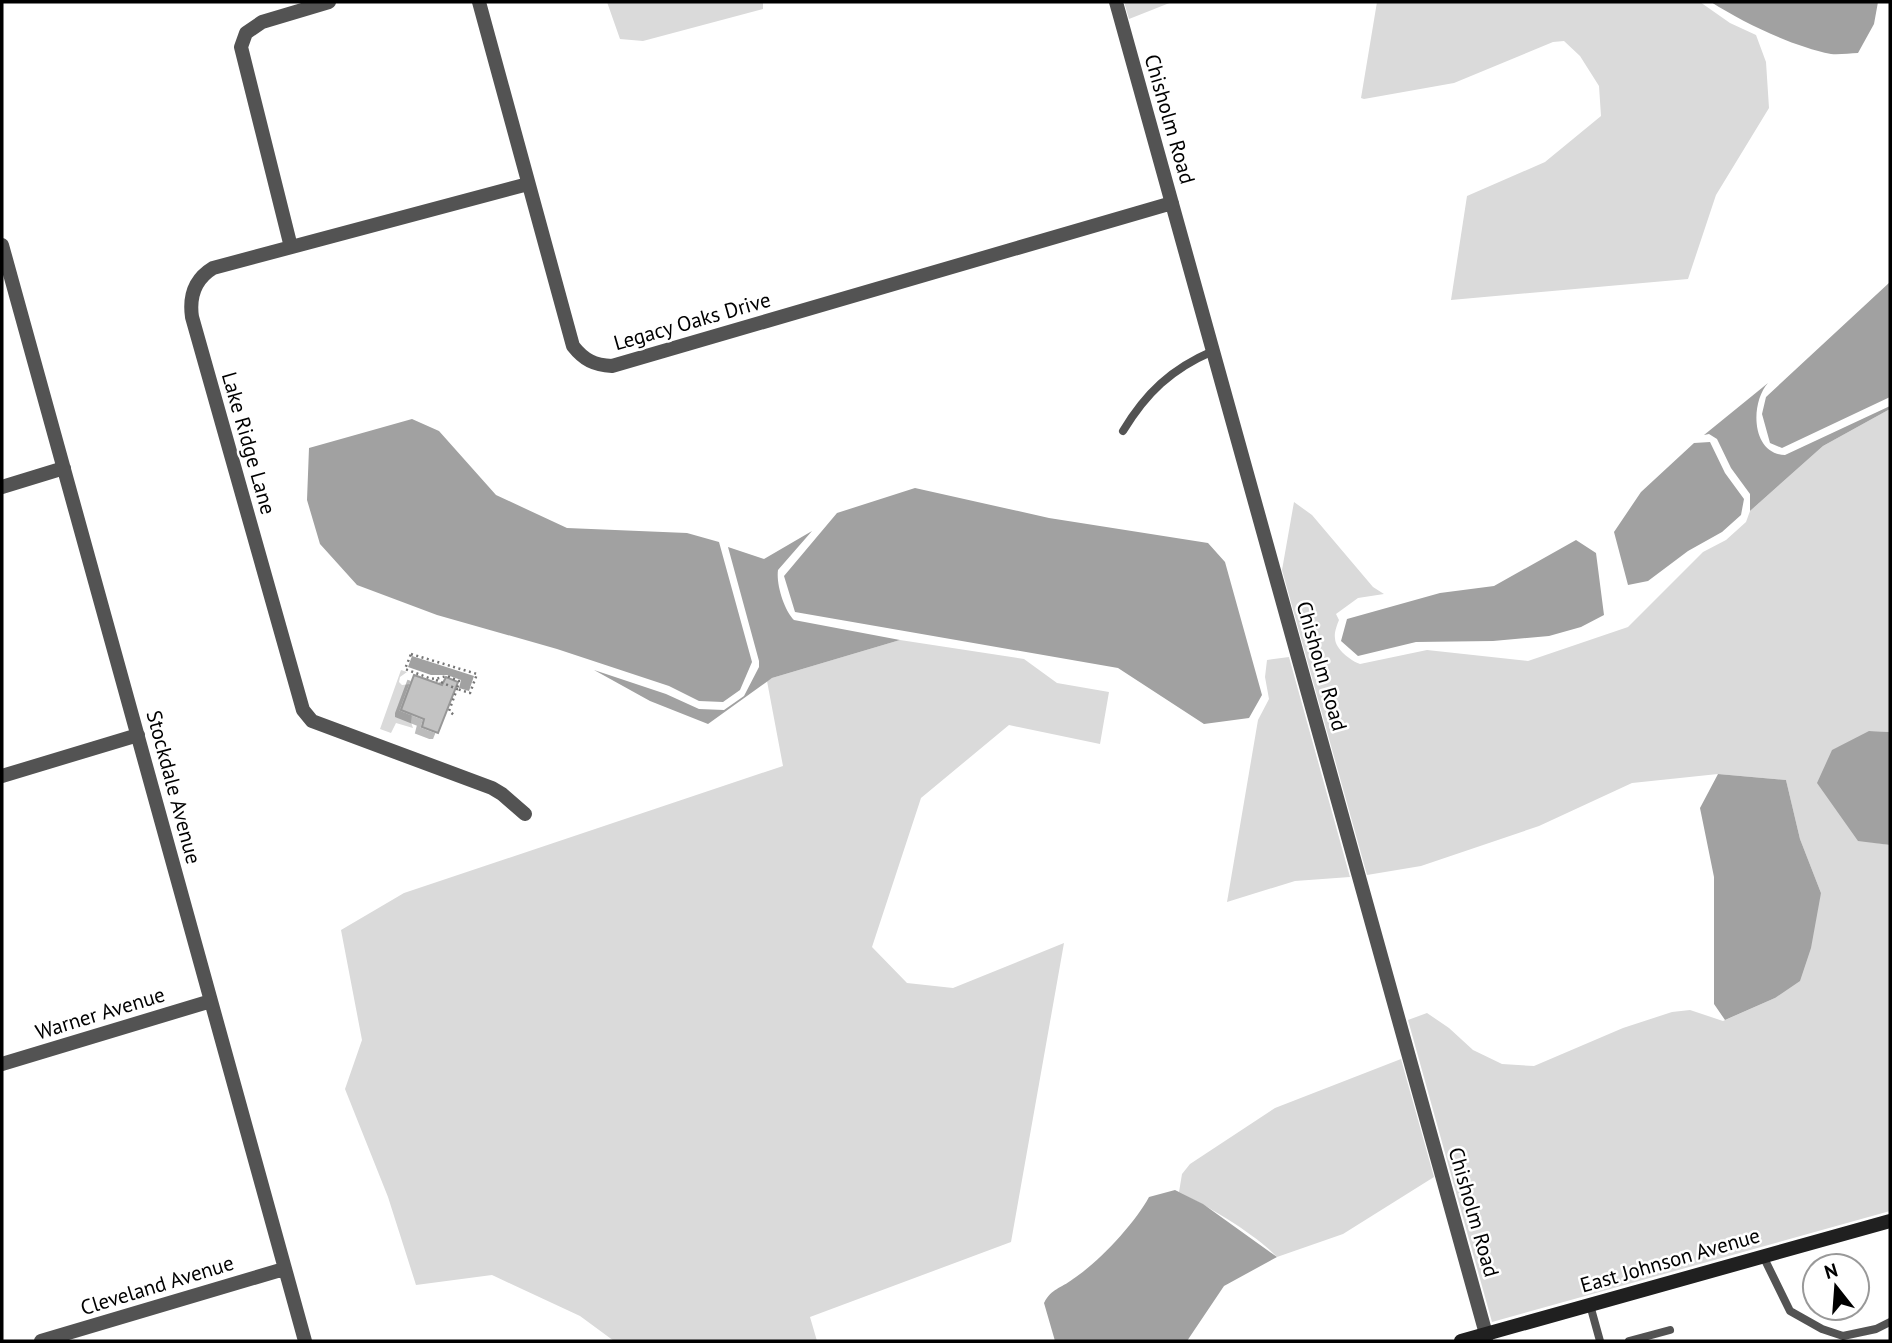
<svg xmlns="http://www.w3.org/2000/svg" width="1892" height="1343" viewBox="0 0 1892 1343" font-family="'PT Sans',sans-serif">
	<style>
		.green { fill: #dadada }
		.water { fill: #a1a1a1 }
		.building { fill: #c3c3c3; stroke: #979797; stroke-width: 2; filter: url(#shadow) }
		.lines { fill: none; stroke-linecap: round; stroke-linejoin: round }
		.path { stroke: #757575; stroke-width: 2.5; stroke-dasharray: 2 3.5; stroke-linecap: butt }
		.service { stroke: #535353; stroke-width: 8 }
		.minor { stroke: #535353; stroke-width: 14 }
		.secondary { stroke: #202020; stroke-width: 14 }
		.labels { text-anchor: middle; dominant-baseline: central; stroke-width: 5; stroke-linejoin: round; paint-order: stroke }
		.street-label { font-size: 21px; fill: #000; stroke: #fff }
	</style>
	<defs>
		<filter id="shadow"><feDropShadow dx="-6" dy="6" stdDeviation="0" flood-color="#0004"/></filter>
	</defs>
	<rect width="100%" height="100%" fill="#fff"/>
	<path class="green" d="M607,2H763V9L643,41L620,39Z
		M1124,2H1172L1129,19Z
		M1377,2H1700L1730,23L1756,35L1766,62L1769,108L1716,195L1688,279L1451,300L1467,196L1545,162L1601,116L1599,86L1580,56L1564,41L1553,42L1454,83L1364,99L1361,98Z
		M1890,409V732L1869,731L1858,840L1890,845V1211L1492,1322L1408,1020L1427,1013L1449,1028L1473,1050L1502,1064L1534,1066L1623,1028L1672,1012L1690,1010L1723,1021L1775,998L1821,893L1800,839L1786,780L1718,774L1632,783L1539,826L1421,866L1367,875L1282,570L1294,502L1312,515L1373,587L1384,594L1358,598L1336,614L1339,620C1337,625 1334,633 1335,638C1335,649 1351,661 1360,664L1427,650L1528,661L1628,627L1703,552L1726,540L1746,522L1750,511L1823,446Z
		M900,640L1024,659L1057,683L1109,692L1100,744L1009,725L921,798L872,947L907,983L953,988L1064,943L1011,1242L810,1317L817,1341H614L580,1316L492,1275L416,1285L388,1197L345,1089L362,1040L341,930L404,893L783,766L767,681L772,678Z
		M1289,657L1350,877L1295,881L1227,902L1258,720L1269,699L1265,677L1267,660Z
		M401,670L407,672L400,677L399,682L402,685L411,684L401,710L412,714L411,722L413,728L396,723L391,733L380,729Z
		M1401,1059L1434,1177L1343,1234L1277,1257C1254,1233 1209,1207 1179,1192L1182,1174L1190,1164L1275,1108Z"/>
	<path class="water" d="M1711,2H1878L1874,24L1858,53C1850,53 1839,55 1831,54C1792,46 1744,23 1711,2Z
		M1890,282V397L1782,448L1770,443L1762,414L1766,397Z
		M1768,383C1750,403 1751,454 1785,455L1890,406V409L1823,446L1750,511V494L1731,468L1717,439L1709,434L1704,435Z
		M412,419L439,431L496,495L567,528L687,533L719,542L752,662L740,690L723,702L699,701L669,686L557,649L437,615L357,585L320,544L307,500L309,448Z
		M1710,442L1725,473L1744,499L1741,515L1722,532L1688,551L1648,581L1628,585L1614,532L1641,492L1694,443Z
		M915,488L1049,518L1208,543L1225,562L1262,695L1249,718L1204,724L1118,668L795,612L784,576L837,513Z
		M812,531L778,570C776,584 784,610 794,620L900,640L772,678L708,724L650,701L594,670L666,694L699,709L724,710L744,696L759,667V661L728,547L764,559Z
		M1576,540L1596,553L1604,615L1581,627L1549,636L1493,641L1416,642L1358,656L1341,641L1347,619L1440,593L1494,586Z
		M412,656L474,676L469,691L459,688L461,680L447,675H431L408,667Z
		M1869,731L1890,732V845L1858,841L1817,783L1832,750Z
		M1718,774L1786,780L1800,839L1821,893L1811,948L1800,981L1775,998L1725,1020L1714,1004V877L1700,808Z
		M1175,1190L1203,1204L1277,1257L1224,1286L1187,1341H1055L1044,1303C1052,1288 1060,1289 1073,1279C1099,1262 1135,1223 1149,1197Z"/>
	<path class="building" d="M414,675L442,685L446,677L458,682L438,733L422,727L424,719L401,710Z"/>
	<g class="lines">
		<path class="path" d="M411,654L477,674L470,693L457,689L459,681L447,676L435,679L429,678L405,669Z
			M436,680L457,689L449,711L454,715"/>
		<path class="service" d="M1123,431C1146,393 1171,369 1213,351
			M1763,1256L1790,1311L1822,1329L1843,1336L1876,1329L1890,1322
			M1590,1305L1600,1341
			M1629,1341L1670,1330"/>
		<path class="minor" d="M479,2L573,346C584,360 594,365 612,366L1172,203
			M1116,2L1486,1334V1341
			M2,245L305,1341
			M291,247L241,47L246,33L262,22L329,2
			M2,487L64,468
			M2,776L138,735
			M525,814L502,794L492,788L312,721L303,710L192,317C189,296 195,279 213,268L528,184
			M2,1064L211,1001
			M41,1341L284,1269"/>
		<path class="secondary" d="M1461,1341L1890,1221"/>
	</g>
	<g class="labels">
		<g class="street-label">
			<text transform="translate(1170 119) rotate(74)">Chisholm Road</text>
			<text transform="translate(692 321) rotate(-16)">Legacy Oaks Drive</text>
			<text transform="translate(249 443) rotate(74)">Lake Ridge Lane</text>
			<text transform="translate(1322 666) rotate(74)">Chisholm Road</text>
			<text transform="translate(174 787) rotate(75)">Stockdale Avenue</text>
			<text transform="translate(100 1013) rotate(-17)">Warner Avenue</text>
			<text transform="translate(1474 1212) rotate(74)">Chisholm Road</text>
			<text transform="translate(1670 1260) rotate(-16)">East Johnson Avenue</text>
			<text transform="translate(157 1285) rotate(-17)">Cleveland Avenue</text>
		</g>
	</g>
	<rect width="1892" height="1343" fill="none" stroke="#000000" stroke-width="7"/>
	<g transform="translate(1836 1287) rotate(343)"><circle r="33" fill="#ffffff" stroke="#999999" stroke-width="2"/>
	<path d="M0-5L12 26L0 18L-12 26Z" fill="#000000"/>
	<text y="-10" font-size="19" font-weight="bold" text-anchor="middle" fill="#000000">N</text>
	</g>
</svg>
